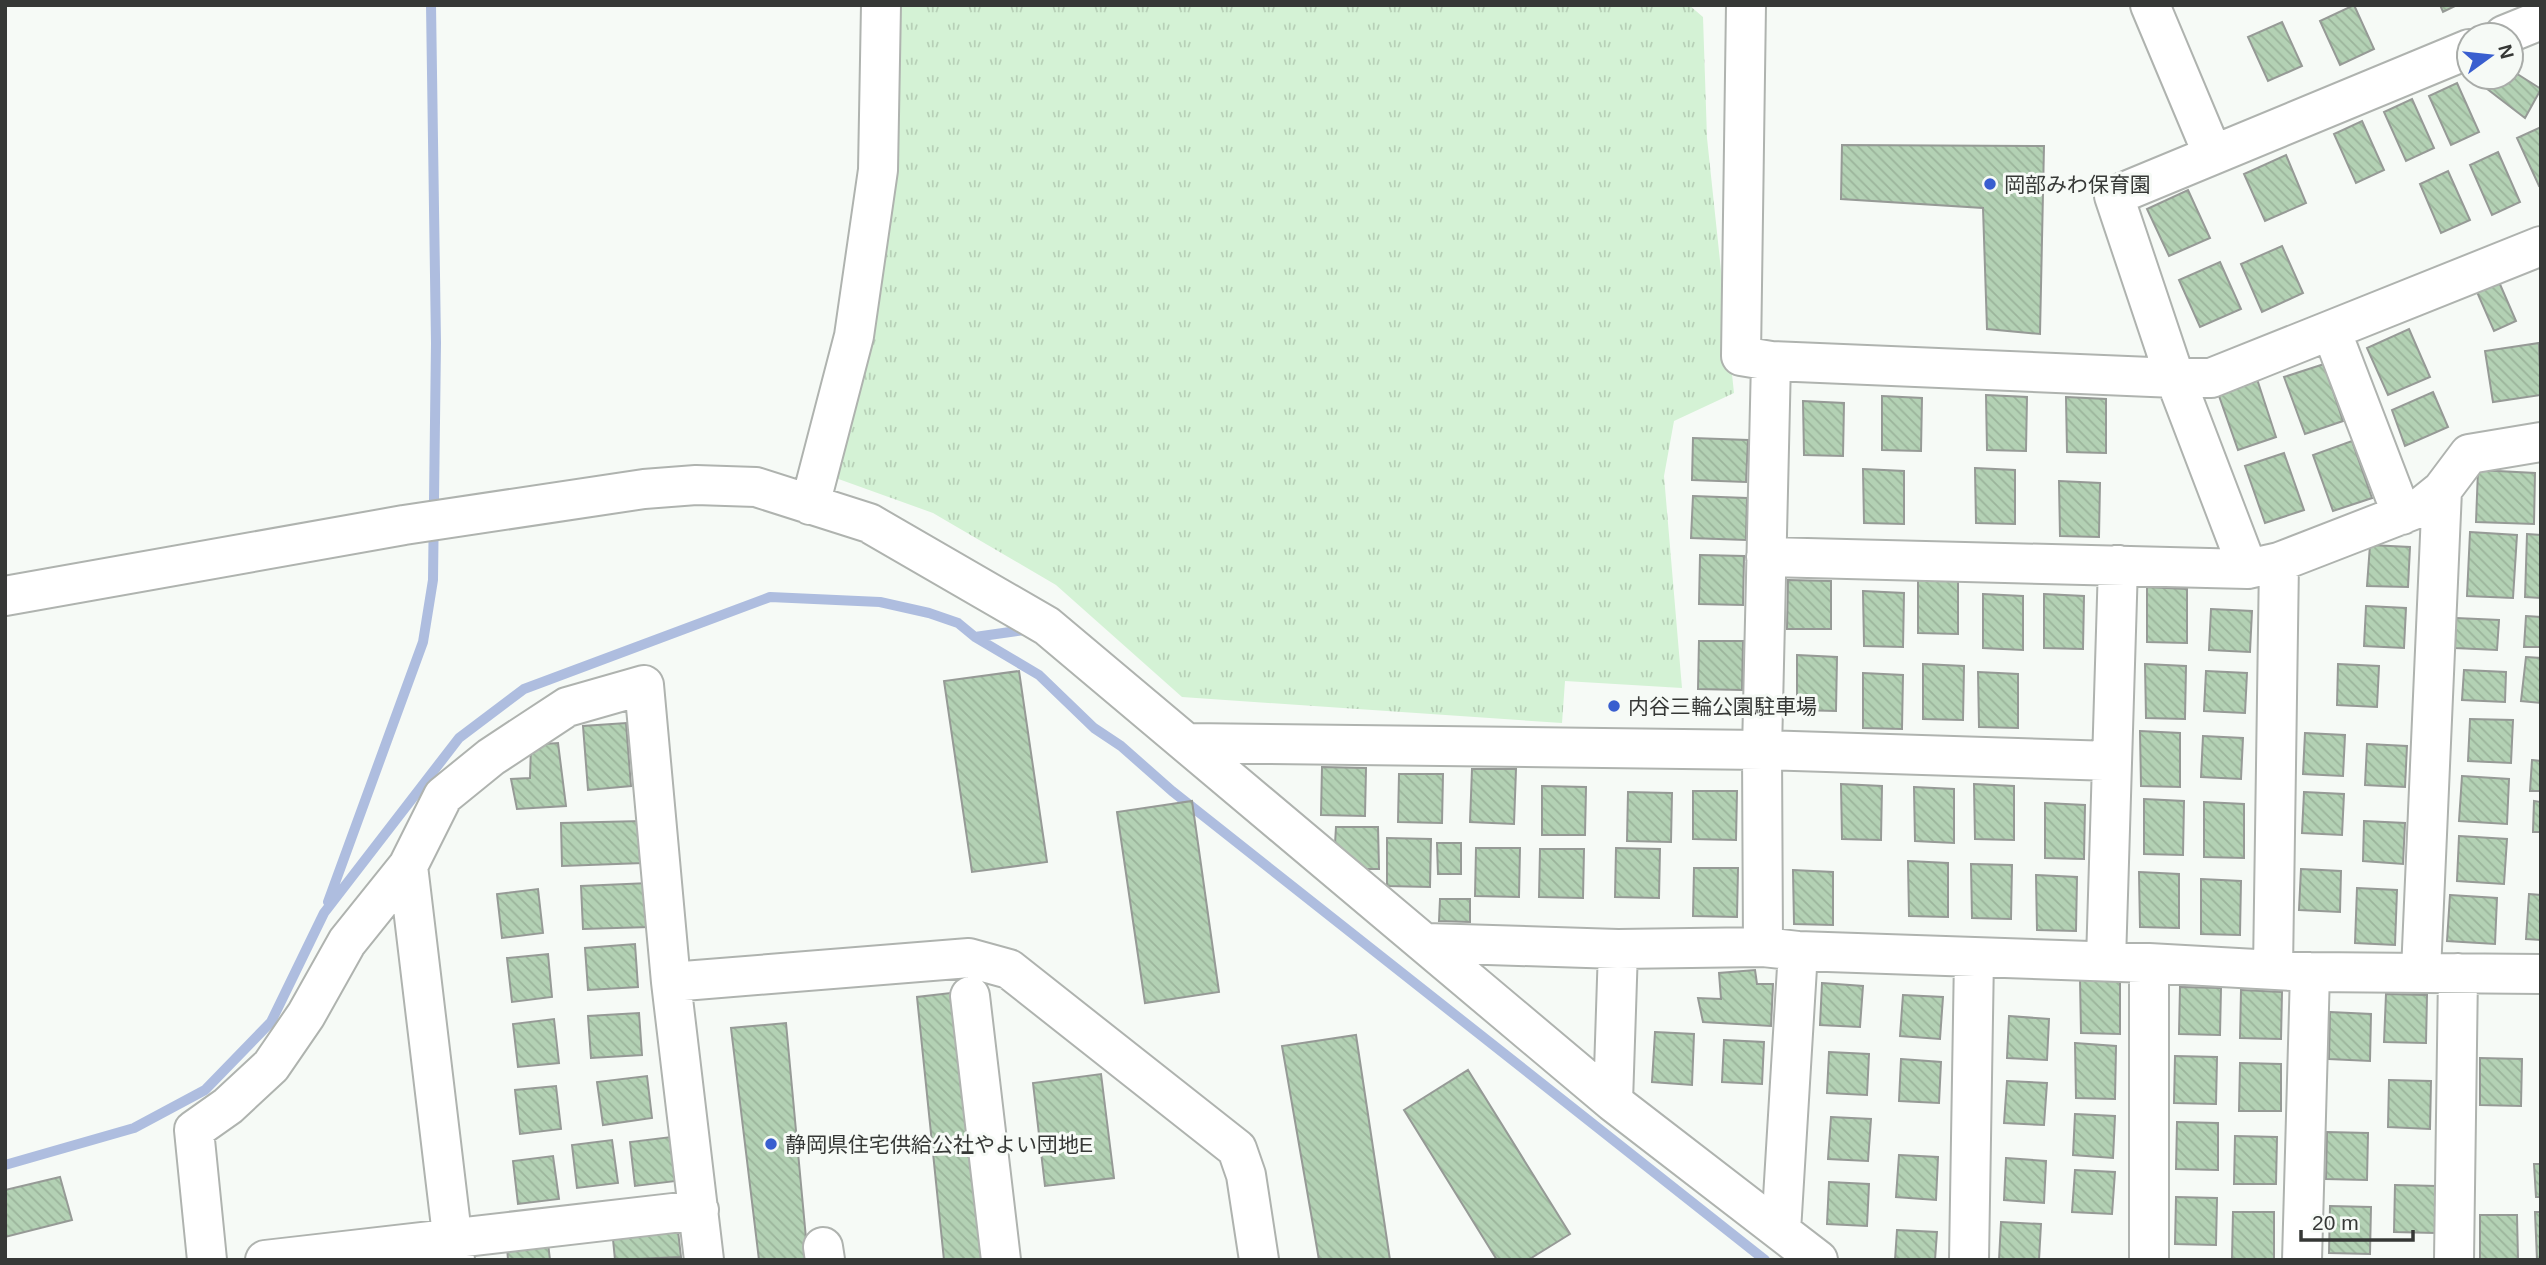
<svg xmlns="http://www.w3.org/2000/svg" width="2546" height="1265" viewBox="0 0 2546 1265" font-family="Helvetica,'Noto Sans JP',sans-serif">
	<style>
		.park { fill: url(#park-tufts) }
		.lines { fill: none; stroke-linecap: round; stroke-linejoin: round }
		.stream { stroke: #aebddf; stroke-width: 10 }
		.building { fill: url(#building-back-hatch); stroke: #969a96; stroke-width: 2 }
		.street-casing { stroke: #afb3af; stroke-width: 42 }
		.street { stroke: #fff; stroke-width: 38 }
		.poi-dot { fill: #395ecf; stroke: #f6faf6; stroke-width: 2.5 }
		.labels { text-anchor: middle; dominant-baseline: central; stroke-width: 6; stroke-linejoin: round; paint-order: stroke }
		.poi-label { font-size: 21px; fill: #363836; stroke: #f6faf6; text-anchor: start }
	</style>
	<defs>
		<pattern id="park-tufts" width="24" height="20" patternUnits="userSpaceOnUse" patternTransform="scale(1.75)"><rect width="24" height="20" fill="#d4f2d5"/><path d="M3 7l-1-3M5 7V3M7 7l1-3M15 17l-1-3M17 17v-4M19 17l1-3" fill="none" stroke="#b7d0b7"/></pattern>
		<pattern id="building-back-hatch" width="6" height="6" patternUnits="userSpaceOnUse" patternTransform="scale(1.75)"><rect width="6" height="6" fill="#b3d1b4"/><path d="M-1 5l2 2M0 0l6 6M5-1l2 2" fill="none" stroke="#9bb49b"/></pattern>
	</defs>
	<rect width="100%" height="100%" fill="#f6faf6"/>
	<path class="park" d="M878,5H1689L1703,17L1707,138L1734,393L1674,421L1664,476L1682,688L1565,681L1562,723L1182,697L1056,585L933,513L819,472L845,314Z"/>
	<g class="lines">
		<path class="stream" d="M975,637L1024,630
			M328,902L423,642L433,580L436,343L431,5
			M5,1165L134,1128L205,1090L271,1022L324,913L459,738L524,689L770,597L880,602L929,613L958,623L975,637L1039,675L1094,728L1121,746L1172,791L1765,1260"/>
	</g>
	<path class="building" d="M2354,5L2374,49L2340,65L2320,21Z
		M2440,5H2457L2443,12Z
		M2282,22L2302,66L2268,81L2248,37Z
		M2511,70L2541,89L2525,118L2482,85L2487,77H2511Z
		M2457,83L2479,132L2451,145L2429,96Z
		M2412,99L2434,148L2406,161L2384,112Z
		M2362,121L2384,170L2356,183L2334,134Z
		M2541,127V185L2539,186L2517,138Z
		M1842,145L2044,146L2040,334L1987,329L1983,208L1841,199Z
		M2498,152L2520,202L2492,215L2470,165Z
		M2286,155L2306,203L2265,221L2244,174Z
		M2448,171L2470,220L2441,233L2420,184Z
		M2188,190L2210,238L2169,256L2147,209Z
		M2282,246L2303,293L2262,312L2241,264Z
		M2220,262L2241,309L2200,327L2179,280Z
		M2499,282L2516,321L2494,331L2477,292Z
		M2409,329L2430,377L2388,395L2367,348Z
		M2539,343L2541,395L2493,402L2485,351Z
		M2324,364L2343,421L2305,434L2284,377Z
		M2257,379L2276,437L2238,450L2218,393Z
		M2433,392L2448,427L2405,446L2392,410Z
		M1986,395L2027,397L2026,451L1987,450Z
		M1882,396L1922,398L1921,451L1882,450Z
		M2066,397L2106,399V453L2067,452Z
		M1803,401L1844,403L1843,456L1804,455Z
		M1693,438L1748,440L1746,482L1692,480Z
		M2352,441L2372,498L2333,511L2313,455Z
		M2284,453L2304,510L2265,523L2245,466Z
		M1975,468L2015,470V524L1976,523Z
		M1863,469L1904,471V524L1864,523Z
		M2478,470L2535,473L2534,524L2476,522Z
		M2059,481L2100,483L2099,537L2060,536Z
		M1693,496L1747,498L1746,540L1691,538Z
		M2470,532L2517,535L2513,598L2467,596Z
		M2527,534L2541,535V598L2525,597Z
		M2370,545L2410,547L2408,587L2367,586Z
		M1700,555L1744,556L1743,605L1699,604Z
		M1918,578L1958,581V634L1918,633Z
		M1788,580L1831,581V629H1787Z
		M2147,587L2187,589V643L2147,642Z
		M1863,591L1904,593L1903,647L1864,646Z
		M1983,594L2023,596V650L1983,648Z
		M2044,594L2084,596L2083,649L2044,648Z
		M2366,606L2406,608L2404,648L2364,646Z
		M2211,609L2252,611L2250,652L2209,650Z
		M2526,616L2541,617V647H2524Z
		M2456,618L2499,620L2497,650L2455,648Z
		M1699,641H1743L1742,690L1698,689Z
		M1797,655L1837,657L1836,711L1797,710Z
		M2526,657L2541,658V703L2521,701Z
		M1923,664L1964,666L1963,720L1923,719Z
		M2145,664L2186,666L2185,719L2146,718Z
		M2338,664L2379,666L2377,707L2337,705Z
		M2464,670L2506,672L2505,702L2462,700Z
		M1019,671L1047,862L972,872L944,681Z
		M2206,671L2247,673L2245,713L2204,711Z
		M1978,672L2018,674V728L1979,727Z
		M1863,673L1903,675L1902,729L1863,728Z
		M2470,719L2513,720L2511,763L2468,761Z
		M626,723L631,786L588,790L583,726Z
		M2140,731L2180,733V787L2141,786Z
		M2305,733L2345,735L2343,776L2303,774Z
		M2203,736L2243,738L2241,779L2201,777Z
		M558,743L566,806L517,809L511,779L530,778L531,745Z
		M2367,744L2407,746L2405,787L2365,785Z
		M2532,760L2541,761V791H2530Z
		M1322,767L1366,768L1365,816L1321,815Z
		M1472,769H1516L1514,824L1470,822Z
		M1399,774H1443L1442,823L1398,822Z
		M2462,776L2509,779L2507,824L2459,821Z
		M1841,784L1882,786L1881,840L1842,839Z
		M1974,784L2014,786V840L1975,839Z
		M1542,786L1586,787L1585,835H1542Z
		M1914,787L1954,789V843L1915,841Z
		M1693,791H1737L1736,840L1693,839Z
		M1628,792L1672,793L1671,842L1627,841Z
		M2304,792L2344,794L2342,835L2302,833Z
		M2144,799L2184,801L2183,855L2144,854Z
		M1192,801L1219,992L1145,1003L1117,812Z
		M2534,801L2541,802V832H2533Z
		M2204,802L2244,804V858L2204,857Z
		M2045,803L2085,805L2084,859L2045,858Z
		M642,821L643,863L562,866L561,823Z
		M2364,821L2405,823L2403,864L2363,861Z
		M1336,827H1378L1379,869H1359L1335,844Z
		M2459,836L2507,839L2504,884L2457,881Z
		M1387,838L1431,839L1430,887L1387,886Z
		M1437,843H1461V874H1438Z
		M1476,848H1520L1519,897L1475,896Z
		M1616,848L1660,849L1659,898L1615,897Z
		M1540,849H1584L1583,898L1539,897Z
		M1908,861L1948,863V917L1909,916Z
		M1971,864L2012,865L2011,919L1972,918Z
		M1694,868H1738L1737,917L1693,916Z
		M2301,869L2341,871L2340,912L2299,910Z
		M1793,870L1833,872V925L1794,924Z
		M2139,872L2179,874V928L2140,927Z
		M2036,875L2077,877L2076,931L2037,930Z
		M2201,879L2241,881L2240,935L2201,934Z
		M649,883L650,927L583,929L581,886Z
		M2357,888L2397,890L2395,945L2355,943Z
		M538,889L543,933L502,938L497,894Z
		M2529,894L2541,895V940L2526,939Z
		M2450,895L2497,898L2495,944L2447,941Z
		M1440,899H1470V922L1439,921Z
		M635,944L638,987L588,990L585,948Z
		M548,954L552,997L512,1002L507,958Z
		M1755,970L1757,984H1773L1771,1026L1703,1022L1698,998L1721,999L1719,973Z
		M2080,978L2120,980V1034L2081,1033Z
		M1822,983L1863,986L1860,1027L1820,1025Z
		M2180,987L2221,988L2220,1035L2179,1034Z
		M2241,990L2282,992L2281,1039L2240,1038Z
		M959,992L987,1260H944L917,997Z
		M2386,994L2427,995L2426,1043L2384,1042Z
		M1903,995L1943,997L1940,1039L1900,1036Z
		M2330,1012L2371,1014L2370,1061L2329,1059Z
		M639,1013L642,1055L591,1058L588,1016Z
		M2009,1016L2049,1019L2047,1060L2007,1058Z
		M554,1019L559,1063L518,1067L513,1024Z
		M786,1023L808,1260H759L731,1028Z
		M1655,1032L1694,1034L1692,1085L1652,1082Z
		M1356,1035L1390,1260H1319L1282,1046Z
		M1724,1040L1764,1042L1762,1084L1722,1082Z
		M2075,1043L2116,1046L2115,1099L2076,1098Z
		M1829,1052L1869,1054L1867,1095L1827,1093Z
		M2175,1056L2217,1057L2216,1104L2174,1103Z
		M2480,1058L2522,1059L2521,1106L2480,1105Z
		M1901,1059L1941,1062L1939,1103L1899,1101Z
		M2240,1063L2281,1064V1111H2239Z
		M1468,1070L1570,1234L1528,1260H1497L1404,1110Z
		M1101,1074L1114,1178L1045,1186L1033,1083Z
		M647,1076L652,1118L603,1125L597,1082Z
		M2389,1080L2431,1081L2430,1129L2388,1127Z
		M2007,1081L2047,1083L2044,1125L2004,1123Z
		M556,1086L561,1129L520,1134L515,1090Z
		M2075,1114L2115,1116L2113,1158L2073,1155Z
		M1831,1117L1871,1119L1868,1161L1828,1159Z
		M2177,1122L2218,1123V1170L2176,1169Z
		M2327,1132L2368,1133L2367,1180L2326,1179Z
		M2235,1136L2277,1137L2276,1184H2234Z
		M671,1137L676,1181L635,1186L630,1142Z
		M612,1140L618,1183L577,1188L572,1145Z
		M1899,1155L1938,1157L1936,1200L1896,1197Z
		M553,1156L559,1199L518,1204L513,1161Z
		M2006,1158L2046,1161L2044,1203L2004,1200Z
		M2534,1164H2541V1197H2536Z
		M2075,1170L2115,1172L2112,1214L2072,1212Z
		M60,1177L72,1220L5,1237V1190Z
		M1829,1182L1869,1184L1867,1226L1827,1224Z
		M2395,1185L2437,1186L2435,1233L2394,1232Z
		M2176,1197L2217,1198L2216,1245L2175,1244Z
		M2330,1206L2371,1207L2370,1254L2329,1253Z
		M2233,1212H2274V1260L2232,1259Z
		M2535,1212H2541V1260H2537Z
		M2480,1215H2517L2518,1260H2480Z
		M677,1222L681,1257L615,1260L612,1229Z
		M2001,1222L2041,1224L2039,1260H1999Z
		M1897,1230L1937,1232L1935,1260H1895Z
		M548,1243L550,1260H508L507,1247Z"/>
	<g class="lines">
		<defs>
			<path id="street" d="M1746,5L1741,356L1771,361L2175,378L2114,196L2469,49
				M2150,5L2213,155
				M2504,35L2541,20
				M2331,330L2402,515
				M810,505L854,336L878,170L881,5
				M1766,557L2248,569L2279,562L2421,507L2442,490L2469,454L2541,442
				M2248,569L2175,378H2211L2541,246
				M5,596L404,525L644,489L696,485L756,487L869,523L1047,626L1613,1102L1818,1260
				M1189,743L1762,750L2112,761
				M408,866L455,1260
				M1426,943L1618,949L1763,947L1798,951L2149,963L2310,972L2541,974
				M1763,947L1762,750L1771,361
				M2106,961L2118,565
				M2149,963V1260
				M2273,969L2279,562
				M2421,972L2442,490
				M671,982L969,958L1009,969L1237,1149L1246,1175L1259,1260
				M970,996L1001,1260
				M1613,1102L1618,949
				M1781,1231L1798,951
				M823,1247L825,1260
				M207,1260L194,1130L228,1106L271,1066L306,1015L347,942L408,866L443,796L491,757L567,707L644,685L671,982L704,1260
				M265,1260L699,1210
				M1969,1260L1974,957
				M2302,1260L2310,972
				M2454,1260L2458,973"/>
		</defs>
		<use href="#street" class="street-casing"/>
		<use href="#street" class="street"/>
	</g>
	<g class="poi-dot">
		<circle cx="1990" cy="184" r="7"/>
		<circle cx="1614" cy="706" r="7"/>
		<circle cx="771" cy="1144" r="7"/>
	</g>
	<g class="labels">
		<g class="poi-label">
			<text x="2004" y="184">岡部みわ保育園</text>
			<text x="1628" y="706">内谷三輪公園駐車場</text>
			<text x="785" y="1144">静岡県住宅供給公社やよい団地E</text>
		</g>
	</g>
	<rect width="2546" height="1265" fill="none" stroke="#363836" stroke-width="14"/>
	<g transform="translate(2490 56) rotate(75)"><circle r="33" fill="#f6faf6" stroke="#a9aca9" stroke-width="2"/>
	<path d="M0-5L12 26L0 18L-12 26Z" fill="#395ecf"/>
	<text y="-10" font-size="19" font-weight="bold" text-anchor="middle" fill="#363836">N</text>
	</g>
	<path d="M2301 1230v10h112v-10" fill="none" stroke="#363836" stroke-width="3.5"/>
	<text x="2312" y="1230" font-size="21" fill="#363836" stroke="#f6faf6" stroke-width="5" paint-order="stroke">20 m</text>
</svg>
